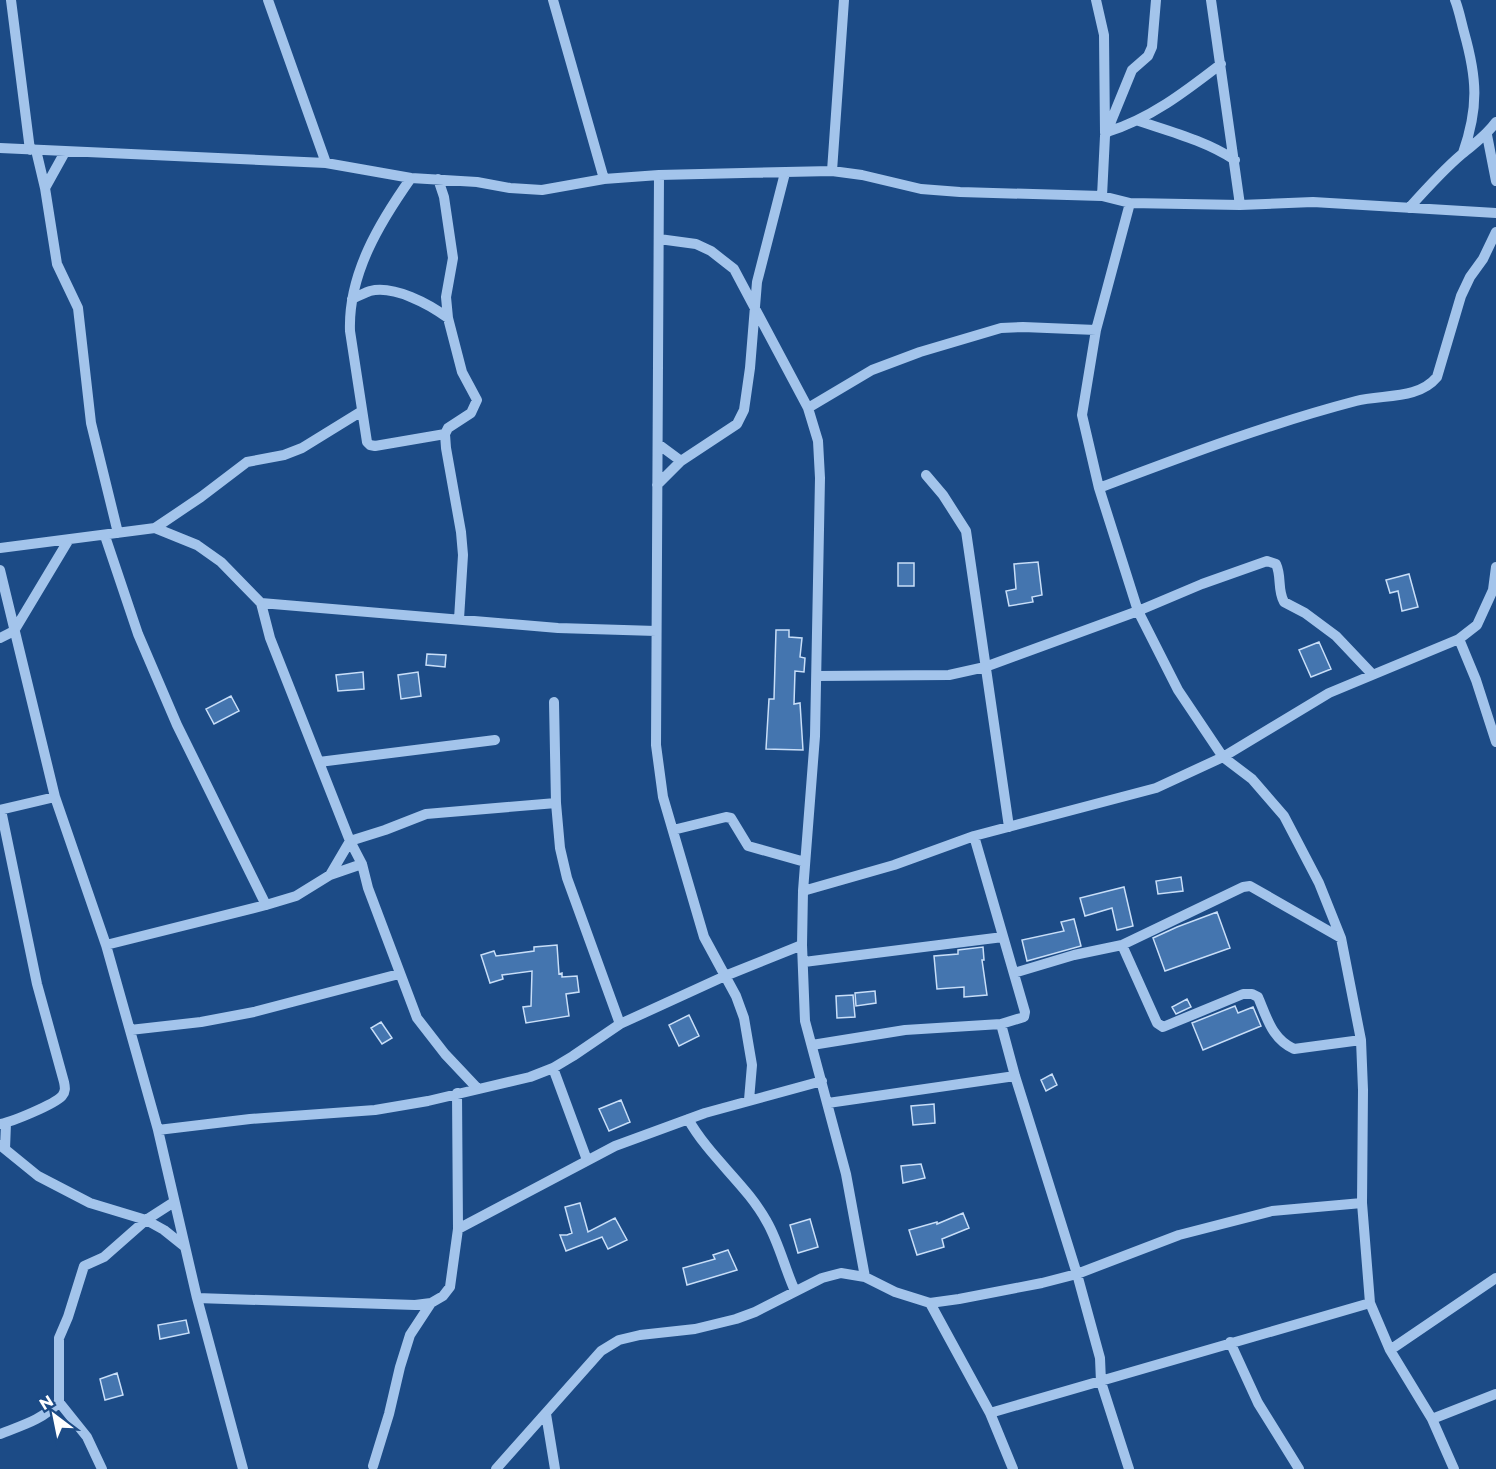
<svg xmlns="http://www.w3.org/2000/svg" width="1496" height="1469" viewBox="0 0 1496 1469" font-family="Montserrat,sans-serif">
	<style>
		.building { fill: #4475af; stroke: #c8def8; stroke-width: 1.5 }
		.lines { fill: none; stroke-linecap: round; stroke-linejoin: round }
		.minor { stroke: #a3c4eb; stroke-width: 10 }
	</style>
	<rect width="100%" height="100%" fill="#1c4b86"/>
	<path class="building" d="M1038,562L1042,595L1032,597L1033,602L1009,606L1006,591L1016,589L1014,564Z
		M898,563H914V586H898Z
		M1409,574L1418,607L1402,611L1398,591L1390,593L1386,580Z
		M776,630H789V637L802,638L800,657L805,658L804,672L795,671L794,704L800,703L803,750L766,749L769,699H774Z
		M1319,642L1331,669L1311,677L1299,650Z
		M427,654L446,655L445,667L426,665Z
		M363,672L364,689L338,691L336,675Z
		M418,672L421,696L401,699L398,675Z
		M231,696L239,711L214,724L206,709Z
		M1181,877L1183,891L1158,894L1156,881Z
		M1124,887L1133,926L1117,930L1112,908L1085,916L1080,898Z
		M1217,912L1230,948L1165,971L1153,938L1177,927Z
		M1074,919L1081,946L1027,961L1022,940L1064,931L1061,922Z
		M557,945L559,974L562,973V977L577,976L579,992L566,994L569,1016L526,1023L523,1007L531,1006L532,971L502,975L503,979L490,983L481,955L494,951L496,956L534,951V947Z
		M983,947L984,960H982L987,995L964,997V987L937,989L934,956L958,954V950Z
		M875,991L876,1003L856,1006L855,993Z
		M853,995L855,1017L837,1018L836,996Z
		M1187,999L1191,1007L1176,1014L1172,1007Z
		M1235,1006L1238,1013L1253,1007L1261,1026L1203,1050L1192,1023Z
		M689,1015L699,1036L679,1046L669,1025Z
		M381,1022L392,1038L382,1044L371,1028Z
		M1052,1074L1057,1085L1046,1091L1041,1080Z
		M621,1100L630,1122L609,1131L599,1109Z
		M934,1104L935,1123L913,1125L911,1106Z
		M921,1164L925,1178L903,1183L901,1166Z
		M580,1203L588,1232L615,1218L627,1240L608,1249L602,1237L566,1251L560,1235H567L572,1233L565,1207Z
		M963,1213L969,1228L942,1239L944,1247L917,1255L909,1230L937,1222V1224Z
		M810,1219L818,1247L798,1253L790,1225Z
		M728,1250L737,1270L687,1285L683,1268L715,1259L713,1255Z
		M186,1320L189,1333L160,1339L158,1325Z
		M117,1373L123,1395L105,1400L100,1379Z"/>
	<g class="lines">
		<path class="minor" d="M11,0L30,150
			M268,0L326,163
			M553,0L604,179
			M1096,0L1104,35L1105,133
			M1211,0L1240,205
			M1455,0C1459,10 1461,21 1464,32C1477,78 1479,107 1463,153
			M1139,121C1172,132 1206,141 1235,160
			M1107,132C1150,119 1186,91 1221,64
			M1487,135L1496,181
			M0,148L326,163L411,178L477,182L510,188L542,190L604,179L659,175L832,171L862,175L921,189L960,192L1102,196L1130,203L1240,205L1313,202L1496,213
			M36,150L45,188L57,264L78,308L91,423L118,533
			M832,171L844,0
			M659,175L656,745L663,797L704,937L736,996L744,1018L752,1065L749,1100
			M411,178C380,222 348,274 350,331L367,442L370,445L375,446L445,434
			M438,179L444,197L453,258L446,297L448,318L462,372L477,400L471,413L448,428L445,434L446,448L461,532L463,555L459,619
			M45,188L65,152
			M1102,196L1105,136L1132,70L1148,56L1152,47L1156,0
			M1130,203L1096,330L1082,415L1099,488L1138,611L1178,690L1223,757L1252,779L1284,816L1319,883L1341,938L1361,1040L1363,1090L1362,1203L1370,1303L1390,1350L1432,1419L1454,1469
			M1409,208C1426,189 1443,170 1462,154C1475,143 1486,136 1496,122
			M659,239L696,244L711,251L734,269L808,408L818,441L820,478L815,736L803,891
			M352,299C358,296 364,293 370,291C394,285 429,304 448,318
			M808,408L872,370L920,352L1001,328L1023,327L1096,330
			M658,444L681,461
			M926,475L943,495L966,531L1009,827
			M657,485L681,461L737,424L744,410L750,368L757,282L785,173
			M1099,488C1184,456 1268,424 1356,401C1383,394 1418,400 1437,377L1461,296L1470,277L1483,259L1496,232
			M155,528L201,497L247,462L284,455L302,448L362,411
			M105,536L138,634L177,725L266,905
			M0,548L155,528L197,545L221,562L261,603L558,628L656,631
			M0,570L55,797L106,945L158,1130L197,1298L243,1469
			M261,603L270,638L350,841L362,864L368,888L417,1018L445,1054L478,1089
			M0,638L14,631L68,541
			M1459,639L1477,625L1493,590L1496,567
			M817,676L949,675L985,667L1138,611L1202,584L1267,561L1276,564C1282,577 1277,589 1284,602L1305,613L1336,636L1372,674
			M554,702L556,803L560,848L567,878L620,1024
			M319,762L495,740
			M0,810L55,797
			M673,830L726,817L731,818L748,846L805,862
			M330,875L350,841L385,830L426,814L556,803
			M106,945L266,905L296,896L330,875L362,864
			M802,945L805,1021L846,1174L865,1277
			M1122,945L1157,1023L1163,1027L1243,994H1252L1258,997C1267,1018 1272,1039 1294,1049L1361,1040
			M804,962L1003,937
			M1014,973L1074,955L1122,945L1243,887L1250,886L1341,938
			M1001,1024L1015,1076L1077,1274L1100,1358L1101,1382L1129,1469
			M130,1030L201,1022L254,1012L399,974
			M812,1045L905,1030L1001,1024L1024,1017L1025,1012L974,836
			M553,1068L587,1160
			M828,1103L1015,1076
			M688,1119C710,1158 747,1185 767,1222C779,1243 785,1269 795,1291
			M0,1124C12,1122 55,1104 62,1096C66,1091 65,1087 64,1082L37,984L1,810
			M158,1130L250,1119L375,1110L428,1101L530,1077L553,1068L573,1056L620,1024L725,976L802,945L803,891L894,865L974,836L1156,788L1223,757L1329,693L1459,639L1476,680L1496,742
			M0,1145L38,1176L90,1203L146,1220L164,1230L184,1246
			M5,1149L6,1123
			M458,1229L615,1146L705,1113L822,1081
			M197,1298L415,1305L431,1303L443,1296L450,1287L458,1229L457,1093
			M930,1303L990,1413L1013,1469
			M1230,1342L1258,1403L1299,1469
			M1390,1350L1496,1278
			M59,1402L87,1437L102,1469
			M990,1413L1370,1303
			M546,1414L555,1469
			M1432,1419L1496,1394
			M0,1434C23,1425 42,1420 59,1402V1338L68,1317L84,1266L104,1257L146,1220L174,1202
			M373,1466L389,1414L400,1367L410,1335L431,1303
			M496,1469L601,1351L619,1340L640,1335L695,1329L736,1319L755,1312L822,1278L841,1273L865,1277L895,1292L930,1303L959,1299L1042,1283L1077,1274L1179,1235L1272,1211L1362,1203"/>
	</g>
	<g transform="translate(54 1415) rotate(328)" stroke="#1c4b86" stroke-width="4.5" paint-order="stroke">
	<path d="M0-4.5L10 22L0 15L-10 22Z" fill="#ffffff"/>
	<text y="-9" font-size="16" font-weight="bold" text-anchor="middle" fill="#ffffff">N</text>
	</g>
</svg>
